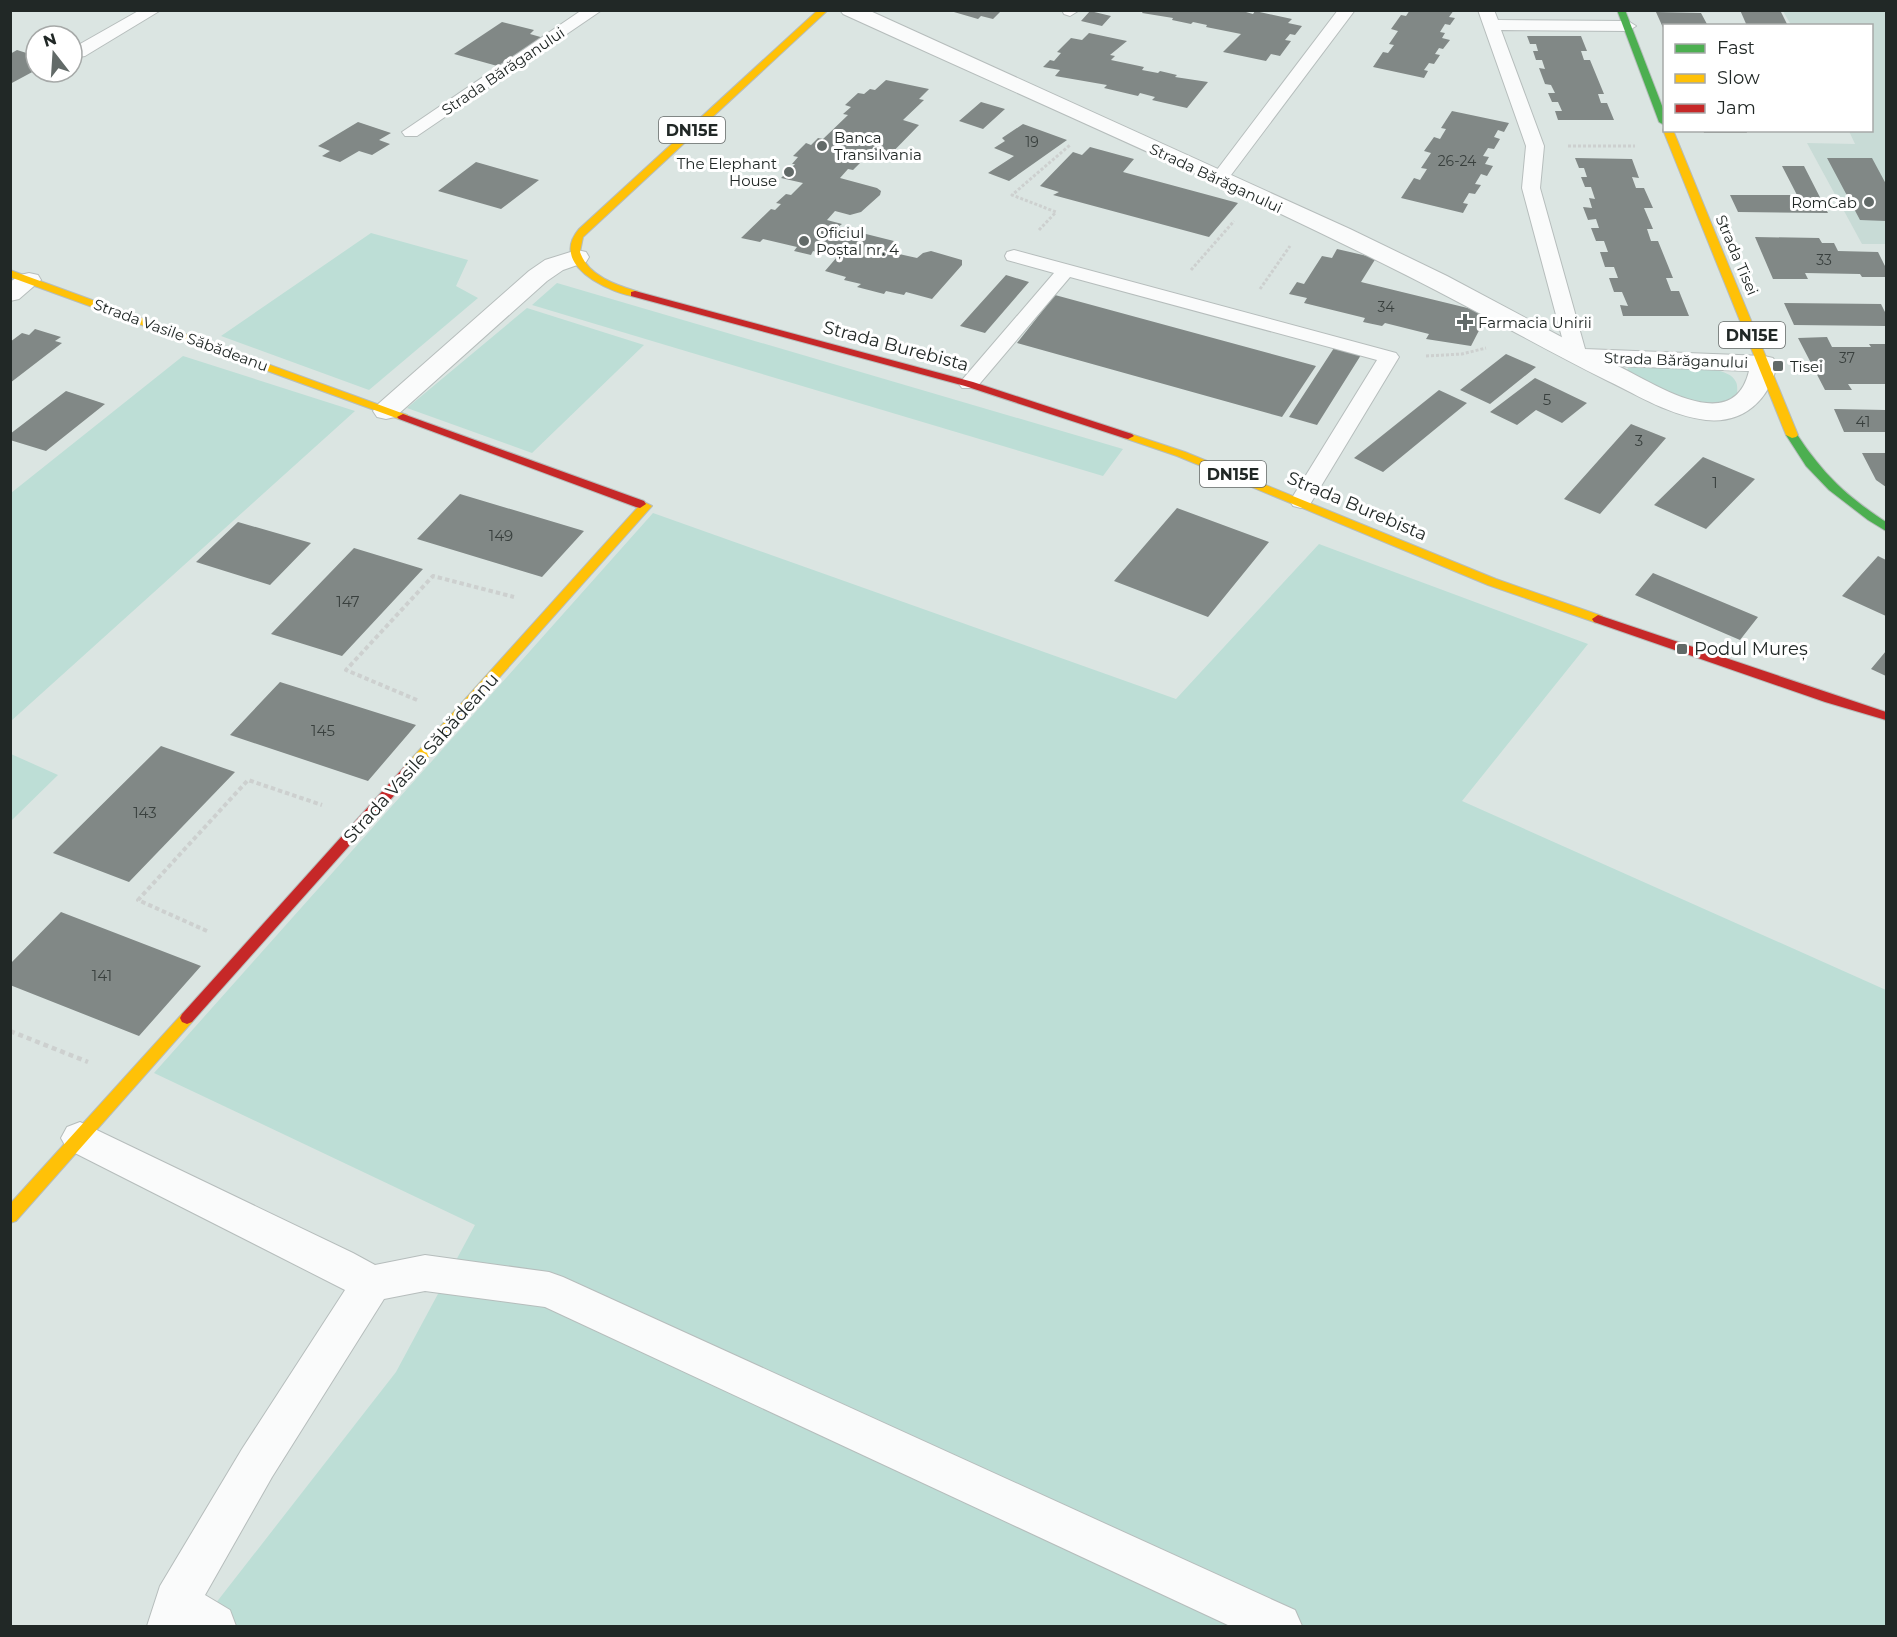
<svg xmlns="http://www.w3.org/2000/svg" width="1897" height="1637" viewBox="0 0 1897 1637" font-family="Montserrat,sans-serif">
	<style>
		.built { fill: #c8dbd6 }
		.green { fill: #bdded6 }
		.building { fill: #818886 }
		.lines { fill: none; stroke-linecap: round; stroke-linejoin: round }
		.lane-casing { stroke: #b6bdbc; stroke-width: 2 }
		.street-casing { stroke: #b6bdbc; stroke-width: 2 }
		.fast-casing { stroke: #b6bdbc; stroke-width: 2 }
		.slow-casing { stroke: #b6bdbc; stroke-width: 2 }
		.jam-casing { stroke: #b6bdbc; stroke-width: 2 }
		.path-far2 { stroke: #cdd0cf; stroke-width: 3; stroke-dasharray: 3 2; stroke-linecap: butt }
		.path-far1 { stroke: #cdd0cf; stroke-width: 4; stroke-dasharray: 4.5 3; stroke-linecap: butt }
		.path { stroke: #cdd0cf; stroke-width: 4.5; stroke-dasharray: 5 4; stroke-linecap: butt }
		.lane { fill: #fafbfb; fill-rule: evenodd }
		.street { fill: #fafbfb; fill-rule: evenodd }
		.fast { fill: #4caf50; fill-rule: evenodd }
		.slow { fill: #ffc107; fill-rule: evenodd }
		.jam { fill: #c62828; fill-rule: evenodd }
		.poi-dot { fill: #626a68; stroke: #fff; stroke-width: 2 }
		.labels { text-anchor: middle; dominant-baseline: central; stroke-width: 6; stroke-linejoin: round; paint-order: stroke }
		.far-number-label { font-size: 14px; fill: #39403e }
		.far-street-label { font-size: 15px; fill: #212826; stroke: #fff }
		.far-poi-label { font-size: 15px; fill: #212826; stroke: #fff; text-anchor: start }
		.number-label { font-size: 15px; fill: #39403e }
		.shield { fill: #fff; stroke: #646867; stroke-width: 1.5 }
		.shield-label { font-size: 16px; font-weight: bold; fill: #212826 }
		.street-label { font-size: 18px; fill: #212826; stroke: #fff }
		.poi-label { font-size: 18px; fill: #212826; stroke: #fff; text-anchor: start }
	</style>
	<rect width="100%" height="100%" fill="#dbe5e2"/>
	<path class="built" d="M1783,11H1886V244H1862L1807,143L1855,144L1849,131L1872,130V26L1791,25Z"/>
	<path class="green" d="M371,233L468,260L456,286L478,298L369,390L221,336Z
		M557,283L1123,449L1103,476L532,305Z
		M527,308L644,345L532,453L407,408Z
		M183,356L355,411L11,721V493Z
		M1635,367C1655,367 1728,361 1736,382C1738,386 1737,392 1737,396L1724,405L1685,402L1626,373L1628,368Z
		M653,513L1176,699L1319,544L1588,644L1462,801L1886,990V1626H198L396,1372L475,1225L154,1073Z
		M11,754L58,775L11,821Z"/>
	<path class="building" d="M947,10H1002L993,19L981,16L978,19Z
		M1144,10H1239L1253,14L1255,11L1292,19L1288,23L1302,26L1295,35L1290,34L1285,40L1291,41L1280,56L1271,54L1266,61L1223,52L1241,34L1206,27L1207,25L1193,22L1191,24L1172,20L1173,18L1142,13Z
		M1410,10H1454L1449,17L1455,18L1450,25L1445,24L1440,32L1445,33L1442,38L1450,40L1443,49L1439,48L1435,54L1440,55L1434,64L1429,63L1424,70L1428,71L1424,78L1373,67L1383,52L1388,53L1394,45L1389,44L1398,31L1391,29L1401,15L1406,16Z
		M1740,10H1780L1788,26H1747Z
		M1090,11L1111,16L1102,26L1081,21Z
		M1656,12L1701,13L1708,26H1664V30Z
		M502,22L534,30L530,34L544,38L501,67L454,54Z
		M1089,33L1127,41L1110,55L1115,56L1111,60L1144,67L1142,70L1158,73L1160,71L1177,75L1175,77L1208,82L1187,108L1152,100L1155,97L1140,93L1138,96L1104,88L1107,85L1055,76L1060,70L1043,67L1050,60L1054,61L1061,53L1057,52L1071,38L1082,40Z
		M1527,36H1581L1587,51H1581L1584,60H1590L1604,94H1598L1601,103H1607L1614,120H1558L1555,111H1562L1558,102H1552L1548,93H1555L1551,85L1545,84L1539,68L1545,69L1542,60H1536L1533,51H1538L1536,44H1530Z
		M17,50L36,56V70L10,84V54Z
		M886,80L929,89L919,99L924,100L903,120L919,125L884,161L865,158L853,170L848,169L840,178L877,188L881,191L880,195L861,212L850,215L835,211L827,220L842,224L838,227L898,242L890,252L917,258L923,253L931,251L962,260V265L932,299L906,292L904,295L886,291L884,294L857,287L861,284L844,280L846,277L825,271L837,257L813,251L811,255L794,251L797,247L763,239L760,242L741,238L771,209L775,210L781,204L776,203L786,194L791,195L803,183L781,178L795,164H792L798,157L793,156L806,143L811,145L818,138L823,139L848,115L843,114L851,107L845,105L858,93L864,94L870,89L875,90Z
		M981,102L1005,109L983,129L959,121Z
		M1452,111L1509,123L1504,132L1498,130L1494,137L1500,139L1494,149L1488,148L1483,156L1489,157L1485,164L1493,166L1487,176L1481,174L1475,184L1481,185L1475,194L1469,193L1463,203L1468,204L1463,213L1401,198L1414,178L1420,180L1427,169L1421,168L1431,153L1424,151L1434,137L1440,139L1446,129L1441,128Z
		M358,122L391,133L379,140L390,144L372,155L359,151L340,162L322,156L330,151L318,146Z
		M1023,124L1067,140L1009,181L988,173L1014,156L994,148L1005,141L1002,138Z
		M1703,130H1746L1747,133H1704Z
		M1090,147L1134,159L1123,172L1238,203L1209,237L1053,195L1059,192L1040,186L1073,152L1082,155Z
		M1575,158L1632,159L1639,178L1632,177L1636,188H1644L1653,208H1644L1653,229H1647L1651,241H1658L1673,278H1666L1671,291H1679L1689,316H1623L1620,305L1628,306L1622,292H1614L1609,278H1618L1614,267H1605L1600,252H1608L1604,241H1596L1591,228H1599L1596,219L1588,220L1583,207L1592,208L1589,198L1595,199L1591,187H1585L1581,177H1587L1584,168H1579Z
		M1827,158H1872L1886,184V221L1860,220Z
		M476,162L539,180L501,209L438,191Z
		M1782,166H1804L1828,213L1738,212L1730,195H1797Z
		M1755,237L1819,238L1822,243H1834L1838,251L1878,252L1886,268V277H1862L1860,274L1805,273L1808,279H1773Z
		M1337,249L1376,258L1361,282L1488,313L1471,346L1426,339L1429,334L1385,323L1382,326L1363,322L1365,318L1304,303L1307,298L1289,294L1297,282L1304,284L1322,256L1332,258Z
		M1006,275L1029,282L985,333L960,326Z
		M1055,295L1316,366L1282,417L1017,343Z
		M1784,303L1881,304L1886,314V326L1794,325Z
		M35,329L61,337L55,341L62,343L10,383V342L22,333L29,335Z
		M1827,337L1832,347H1871L1869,344H1886V384H1848L1852,390H1825L1798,338Z
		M1334,348L1361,355L1317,425L1289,417Z
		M1506,354L1536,367L1490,404L1460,390Z
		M1535,378L1587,403L1562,423L1536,410L1517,425L1490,412Z
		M1439,390L1467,403L1383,472L1354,458Z
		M66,391L105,404L46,451L10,440V434Z
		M1834,409L1886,410V432H1844Z
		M1631,424L1666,438L1600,514L1564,499Z
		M1862,453H1886V487L1876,480Z
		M1703,457L1755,479L1706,529L1654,505Z
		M460,494L584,531L542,577L417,539Z
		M1177,508L1269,542L1208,617L1114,581Z
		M238,522L311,543L270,585L196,562Z
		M354,548L423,569L342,656L271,634Z
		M1878,556L1886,560V616L1842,596Z
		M1653,573L1758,617L1740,640L1635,595Z
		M1886,651V676L1871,669Z
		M280,682L416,725L368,781L230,735Z
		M161,746L235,772L129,882L53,853Z
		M61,912L201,966L139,1036L10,985V964Z"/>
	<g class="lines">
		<defs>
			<path id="lane" d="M140,10H161L85,56L79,57L72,54L73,48Z
				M582,10H602L417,136H405L402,132Z
				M1062,10H1078V11L1070,16L1064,14Z
				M1338,10H1355L1225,183H1213L1210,179L1213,175Z
				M1478,10H1494L1498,20L1628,21L1636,26L1628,31L1501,30L1544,146L1540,188L1587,356L1584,360H1570L1567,356L1522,188L1526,146Z
				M1014,250L1396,353L1399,357L1309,506L1301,508L1293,506L1290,501L1377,360L1070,277L976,388H962L959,384L962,380L1054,273L1007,260L1005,256L1007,252Z"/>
			<path id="street" d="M840,10H868L1350,229L1447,276L1584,349L1764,356L1773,358L1777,364C1770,399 1744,424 1706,420C1671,416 1639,396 1608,381C1540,347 1474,309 1406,275C1221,182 1031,100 843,14ZM1618,366L1749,371C1733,438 1654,383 1618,366Z
				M577,250L586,252L589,257L586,262L563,270L547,281L395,417L386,419L377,417L373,411L377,405L529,271L545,260Z
				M29,273L38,275L41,280L19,299L10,301V282L20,275Z
				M80,1122L353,1253L375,1265L425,1255L549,1272L563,1277L1295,1610L1302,1626H1230L545,1307L425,1291L384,1299L272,1477L205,1595L230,1610L236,1626H147L160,1586L242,1449L345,1290L67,1149L61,1138L67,1127Z"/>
			<path id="fast" d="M1617,10H1625L1664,111V125L1659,122Z
				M1792,432L1796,433C1823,474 1845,495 1886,522V531L1868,520L1829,490L1806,466L1786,435Z"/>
			<path id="slow" d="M818,10H828L583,237L580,252C588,276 616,285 639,292V296C631,297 623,294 615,291C590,281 554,259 579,229Z
				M1664,128V130H1673L1798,435L1796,437L1792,438L1786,435L1663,130Z
				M10,270L407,415L409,417L407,419H399L10,277Z
				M1128,433L1185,452L1496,579L1602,616L1604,619L1598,623L1594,622L1488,585L1177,456L1124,438L1122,436Z
				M640,500L652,506L415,772H405L403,769L405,766L638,507L634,504Z
				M187,1012L192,1014L194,1018L192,1022L16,1221L10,1223V1204L182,1014Z"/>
			<path id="jam" d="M635,291L973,382L1132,434L1134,436L1128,439L1124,438L965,386L631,296V292Z
				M403,414L644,501L646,504L640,508L636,507L399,419L397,417Z
				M1598,615L1886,712V720L1825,702L1594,622L1592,619Z
				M410,764L415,766L417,769L415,772L192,1022L187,1024L182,1022L180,1018L182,1014L405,766Z"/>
		</defs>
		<use href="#lane" class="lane-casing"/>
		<use href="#street" class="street-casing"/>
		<use href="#fast" class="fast-casing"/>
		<use href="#slow" class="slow-casing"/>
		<use href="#jam" class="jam-casing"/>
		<path class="path-far2" d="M1568,146H1635
			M1039,230L1056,212L1012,195L1070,145
			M1191,270L1234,221
			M1260,289L1290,246
			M1426,356L1462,354L1486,348"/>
		<path class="path-far1" d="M417,700L346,670L433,576L514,597
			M207,931L138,900L248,780L322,805"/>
		<path class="path" d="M10,1031L88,1062"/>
		<use href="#lane" class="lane"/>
		<use href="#street" class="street"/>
		<use href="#fast" class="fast"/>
		<use href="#slow" class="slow"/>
		<use href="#jam" class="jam"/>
	</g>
	<g class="poi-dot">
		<circle cx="822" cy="146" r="6"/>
		<circle cx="789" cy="172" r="6"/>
		<circle cx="1869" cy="202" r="6"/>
		<circle cx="804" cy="241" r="6"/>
		<path d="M1462 313h6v6h6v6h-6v6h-6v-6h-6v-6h6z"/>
		<rect x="1772" y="360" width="12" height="12" rx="3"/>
		<rect x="1676" y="643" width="12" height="12" rx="3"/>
	</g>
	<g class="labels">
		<g class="far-number-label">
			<text x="1032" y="142">19</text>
			<text x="1457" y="161">26-24</text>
			<text x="1824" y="260">33</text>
			<text x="1386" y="307">34</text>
			<text x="1847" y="358">37</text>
		</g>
		<g class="far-street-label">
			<text transform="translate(503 71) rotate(-34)">Strada Bărăganului</text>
			<text transform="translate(1216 178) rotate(25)">Strada Bărăganului</text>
			<text transform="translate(1737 255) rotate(67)">Strada Tisei</text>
			<text transform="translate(181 335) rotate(20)">Strada Vasile Săbădeanu</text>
			<text transform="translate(1676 360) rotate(2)">Strada Bărăganului</text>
		</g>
		<g class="far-poi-label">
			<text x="834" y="137">Banca<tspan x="834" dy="17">Transilvania</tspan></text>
			<text x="777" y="163" text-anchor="end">The Elephant<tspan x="777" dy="17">House</tspan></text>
			<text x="1857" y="202" text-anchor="end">RomCab</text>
			<text x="816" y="232">Oficiul<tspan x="816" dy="17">Poștal nr. 4</tspan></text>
			<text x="1478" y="322">Farmacia Unirii</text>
			<text x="1790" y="366">Tisei</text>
		</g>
		<g class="number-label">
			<text x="1547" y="399">5</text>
			<text x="1863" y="421">41</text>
			<text x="1639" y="440">3</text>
			<text x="1715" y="482">1</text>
			<text x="501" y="535">149</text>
			<text x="348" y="601">147</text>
			<text x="323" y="730">145</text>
			<text x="145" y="812">143</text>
			<text x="102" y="975">141</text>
		</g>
		<g class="shield">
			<rect x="659" y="117" width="66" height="26" rx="4.5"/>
			<rect x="1719" y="322" width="66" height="26" rx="4.5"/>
			<rect x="1200" y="461" width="66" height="26" rx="4.5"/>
		</g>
		<g class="shield-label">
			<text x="692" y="130">DN15E</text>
			<text x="1752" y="335">DN15E</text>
			<text x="1233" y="474">DN15E</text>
		</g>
		<g class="street-label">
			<text transform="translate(896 346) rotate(15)">Strada Burebista</text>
			<text transform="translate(1357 506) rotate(23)">Strada Burebista</text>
			<text transform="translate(421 758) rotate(-48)">Strada Vasile Săbădeanu</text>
		</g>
		<g class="poi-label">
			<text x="1694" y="649">Podul Mureș</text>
		</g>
	</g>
	<rect width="1897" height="1637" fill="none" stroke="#212826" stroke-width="24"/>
	<rect x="1663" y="24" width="210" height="108" fill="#ffffff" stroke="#a6a9a8" stroke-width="1.5"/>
	<rect x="1675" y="44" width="30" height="9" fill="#4caf50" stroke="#a6a9a8" stroke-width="1.5"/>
	<text x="1717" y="54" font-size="18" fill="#212826">Fast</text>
	<rect x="1675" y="74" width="30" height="9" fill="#ffc107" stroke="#a6a9a8" stroke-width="1.5"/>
	<text x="1717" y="84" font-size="18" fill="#212826">Slow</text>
	<rect x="1675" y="104" width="30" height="9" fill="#c62828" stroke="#a6a9a8" stroke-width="1.5"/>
	<text x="1717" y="114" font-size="18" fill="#212826">Jam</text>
	<g transform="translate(54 54) rotate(343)"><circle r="28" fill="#ffffff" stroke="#a6a9a8" stroke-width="1.5"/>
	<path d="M0-4.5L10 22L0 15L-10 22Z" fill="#626a68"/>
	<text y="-9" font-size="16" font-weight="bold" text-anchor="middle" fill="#212826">N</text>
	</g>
</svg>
